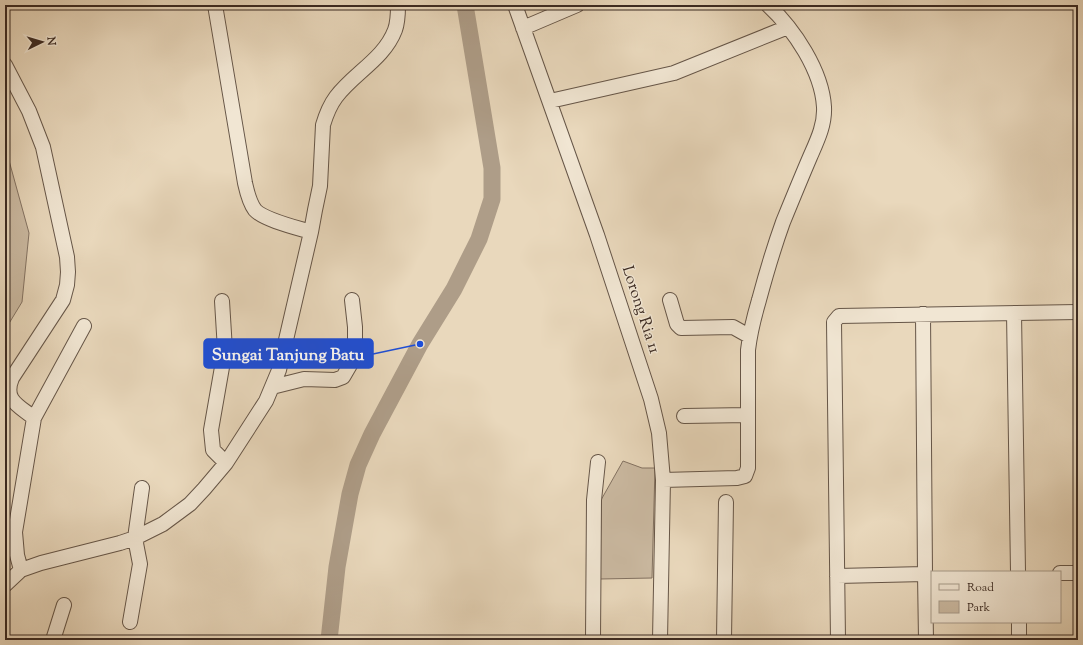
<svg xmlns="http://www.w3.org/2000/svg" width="1083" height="645" viewBox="0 0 1083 645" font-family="'Sorts Mill Goudy',serif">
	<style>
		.green { fill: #cbbaa2; stroke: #837262 }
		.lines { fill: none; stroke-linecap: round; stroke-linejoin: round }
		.river { stroke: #ae9d88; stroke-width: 17 }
		.minor-casing { stroke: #665648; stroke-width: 16 }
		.minor { stroke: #f1e6d3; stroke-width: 14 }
		.labels { text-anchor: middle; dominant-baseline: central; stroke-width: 3; stroke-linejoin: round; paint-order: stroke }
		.street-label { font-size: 16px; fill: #3b2a22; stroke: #f1e6d3 }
		.leader { fill: none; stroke: #1d4ed8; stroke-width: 1.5 }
		.callout-dot { fill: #1d4ed8; stroke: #f1e6d3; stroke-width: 1.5 }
		.callout { fill: #1d4ed8; stroke: #1d4ed8; stroke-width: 1.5 }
		.callout-label { font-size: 17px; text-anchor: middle; font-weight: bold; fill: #fff }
	</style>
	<rect width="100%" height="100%" fill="#e9d8bc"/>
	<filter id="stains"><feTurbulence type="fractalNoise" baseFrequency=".005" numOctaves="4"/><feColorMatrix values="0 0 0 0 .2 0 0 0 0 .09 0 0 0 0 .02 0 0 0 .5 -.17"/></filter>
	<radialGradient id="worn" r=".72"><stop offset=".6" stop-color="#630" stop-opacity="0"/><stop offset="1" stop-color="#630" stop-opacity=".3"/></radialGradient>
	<path class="green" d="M5,146L29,233L22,302L5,330Z
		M623,461L642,468H655L652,578L600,579L601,500Z"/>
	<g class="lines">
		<path class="river" d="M329,640L337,567L350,494L358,465L372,434L420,344L454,289L479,239L492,199V168L465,5"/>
		<defs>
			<path id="minor" d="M215,5L245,183C247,192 249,202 255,210C264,220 298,228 311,232
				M515,5L597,235L651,399L659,433L663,480L660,640
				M523,28L577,5
				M5,65L29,111L43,147L67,257L68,272L67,285L63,300L12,378C3,400 18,405 34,418
				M550,101L674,73L788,27
				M670,300L677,324L681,328L733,327L749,336
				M222,301L225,350L211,430L213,450L226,463
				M1014,313L1018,572
				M923,314L925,574L926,640
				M272,387L304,379L335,380L343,377L350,365L355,346V327L352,300
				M684,416L748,415
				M663,480L737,478L745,476L748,468V350C750,333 754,317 759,300C766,274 774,247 783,222C792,200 801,178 810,157C817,141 825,125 824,107C822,71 794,29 768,5
				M21,570L17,555L15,532L34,418L84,326
				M1060,573H1078
				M837,576L925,574
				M5,585L21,570L41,563L120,543L135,538L163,524L190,504L204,489L226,463L266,401L279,370L311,232L315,210L320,186L323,125C326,115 330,105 336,97C354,73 384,59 395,30C398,22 398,13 398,5
				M130,622L140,564L135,538L142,488
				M1019,622V640
				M53,640L64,605
				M593,640L594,500L598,462
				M724,640L726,502
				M838,640L834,322L839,316L1078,312"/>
		</defs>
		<use href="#minor" class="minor-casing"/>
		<use href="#minor" class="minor"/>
	</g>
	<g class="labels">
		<g class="street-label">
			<text transform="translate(640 310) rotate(72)">Lorong Ria 11</text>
		</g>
	</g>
	<path class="leader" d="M420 344L373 354"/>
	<circle class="callout-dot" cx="420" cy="344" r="4"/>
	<rect class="callout" x="204" y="339" width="169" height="29" rx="4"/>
	<g class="callout-label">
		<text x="288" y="360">Sungai Tanjung Batu</text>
	</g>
	<rect width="1083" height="645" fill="none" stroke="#e9d8bc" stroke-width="20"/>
	<rect x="6" y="6" width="1071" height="633" fill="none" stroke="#3b2a22" stroke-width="2"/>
	<rect x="10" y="10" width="1063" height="625" fill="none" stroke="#3b2a22"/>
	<rect x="931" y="571" width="130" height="52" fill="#f1e6d3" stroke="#a89b8c"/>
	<rect x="939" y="584" width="20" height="6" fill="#f1e6d3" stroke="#a89b8c"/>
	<text x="967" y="591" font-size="12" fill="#3b2a22">Road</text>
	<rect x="939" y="601" width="20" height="12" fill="#cbbaa2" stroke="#a89b8c"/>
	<text x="967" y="611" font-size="12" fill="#3b2a22">Park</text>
	<g transform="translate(42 42) rotate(85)" stroke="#f1e6d3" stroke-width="3" paint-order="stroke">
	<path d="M0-3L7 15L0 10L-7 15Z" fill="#3b2a22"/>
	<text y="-6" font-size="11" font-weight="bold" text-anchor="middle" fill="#3b2a22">N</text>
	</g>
	<rect width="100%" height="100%" filter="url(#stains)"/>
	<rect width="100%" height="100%" fill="url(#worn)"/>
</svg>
